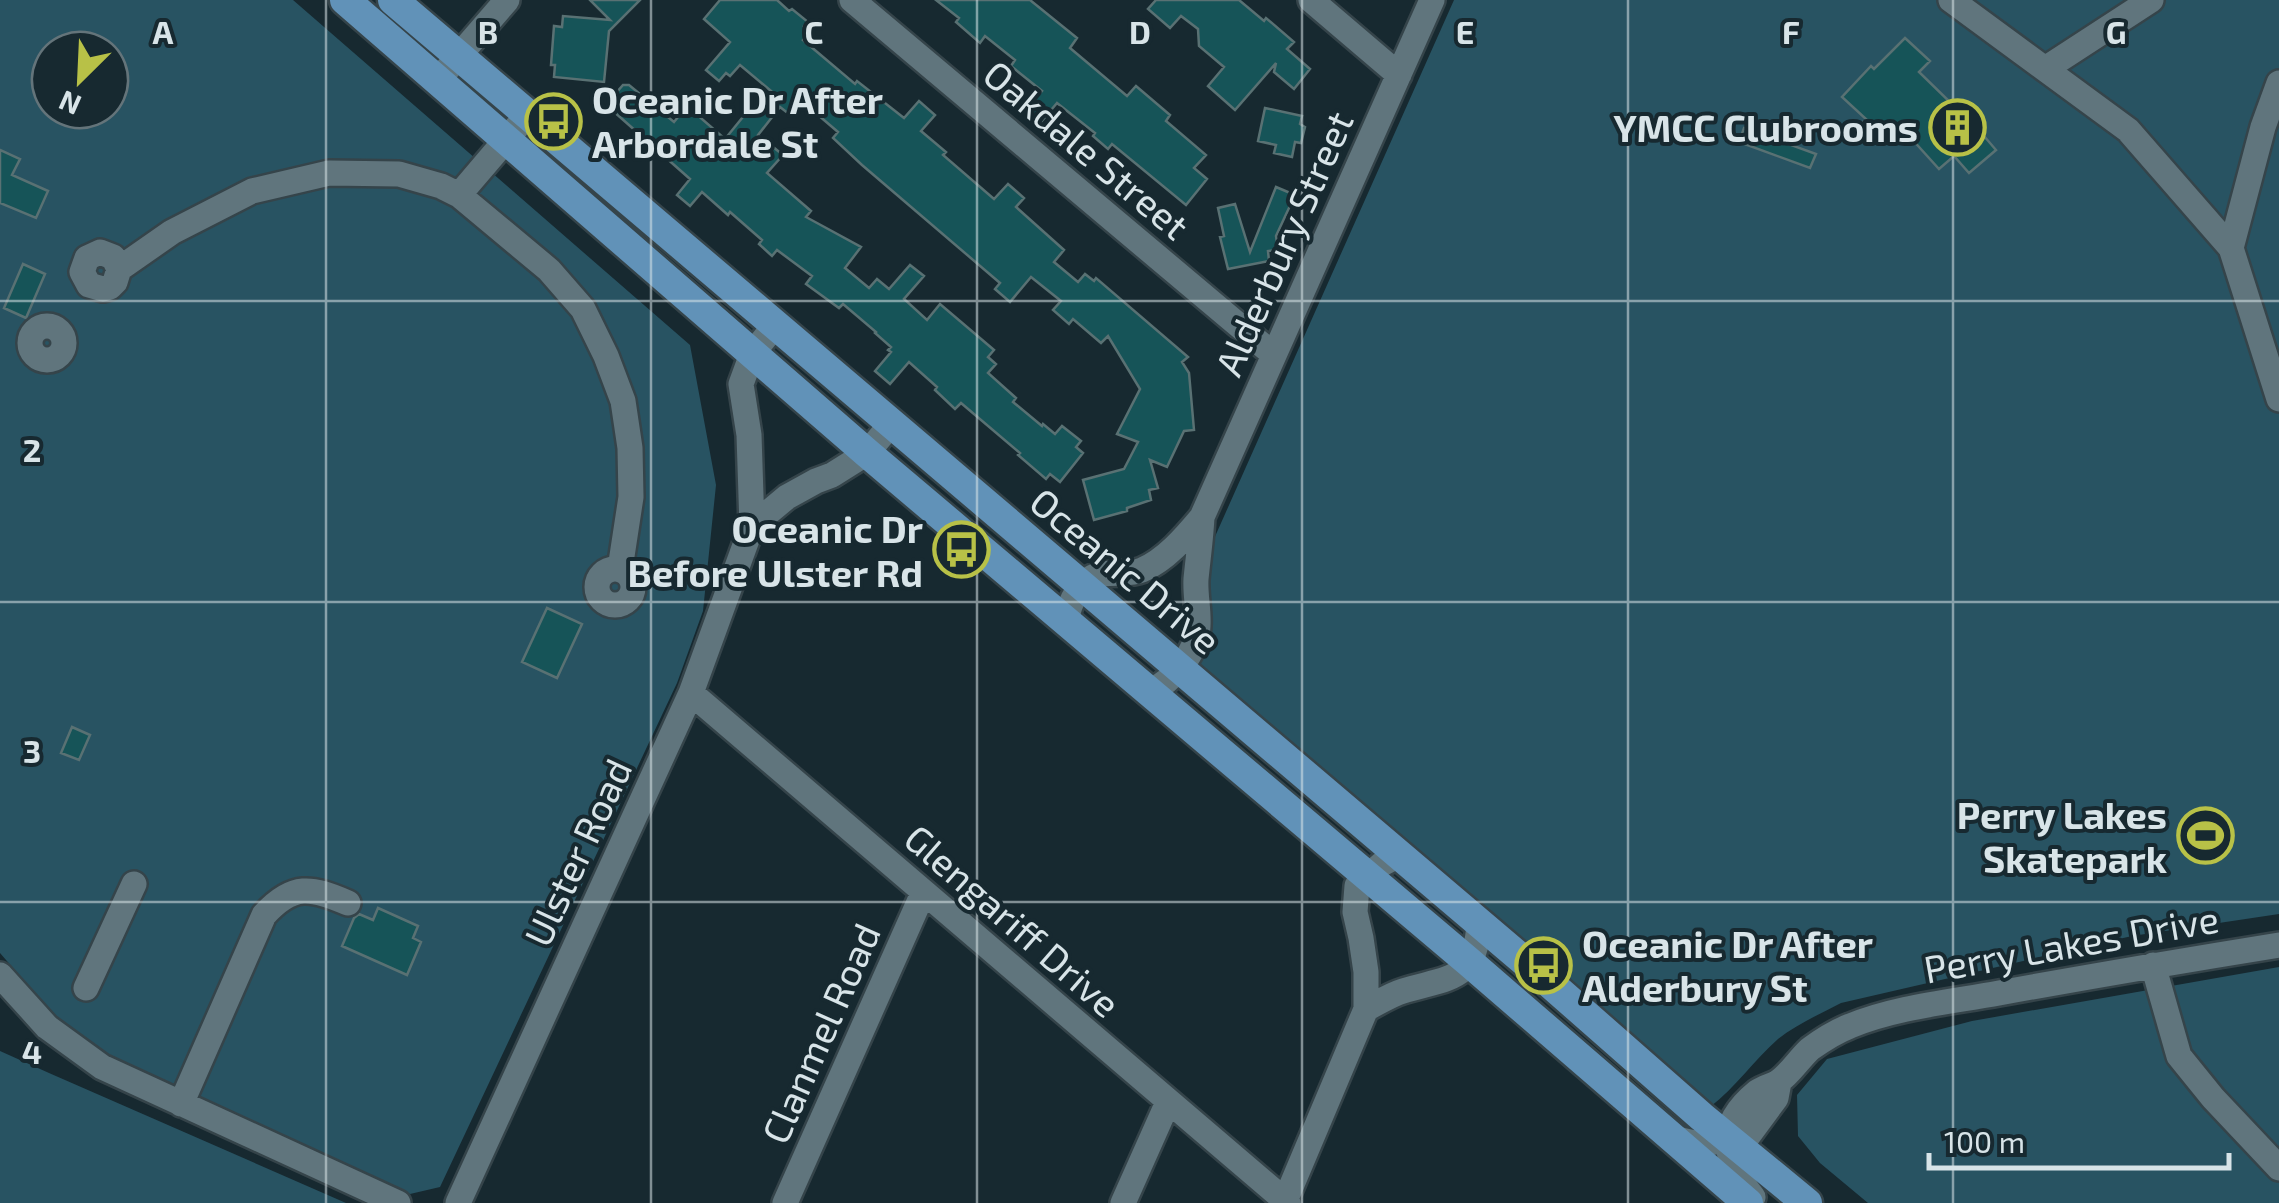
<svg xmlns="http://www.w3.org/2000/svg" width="2279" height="1203" viewBox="0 0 2279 1203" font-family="'Exo 2',sans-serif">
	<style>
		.green { fill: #285362; fill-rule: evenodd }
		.building { fill: #165458; stroke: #597173; stroke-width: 2.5 }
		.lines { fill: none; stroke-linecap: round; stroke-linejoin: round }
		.minor-casing { stroke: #35444a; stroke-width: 30 }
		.major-casing { stroke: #35444a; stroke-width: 35 }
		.minor { stroke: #60757d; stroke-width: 25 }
		.major { stroke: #6192b8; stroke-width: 30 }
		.grid { fill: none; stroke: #d8e4e8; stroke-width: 2.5; stroke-opacity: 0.55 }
		.labels { text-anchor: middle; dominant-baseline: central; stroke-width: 8; stroke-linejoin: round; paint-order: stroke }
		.poi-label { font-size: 38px; font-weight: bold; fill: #d8e4e8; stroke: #172930; text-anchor: end }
		.street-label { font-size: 38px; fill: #d8e4e8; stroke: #172930 }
		.grid-label { font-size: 32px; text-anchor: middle; font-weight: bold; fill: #d8e4e8; stroke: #172930; stroke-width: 8; stroke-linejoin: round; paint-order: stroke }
	</style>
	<rect width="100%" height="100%" fill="#172930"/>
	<path class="green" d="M0,0H293L690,345L716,485L703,611L677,683L440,1187L410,1194L166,1086L100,1053L56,1018L0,953ZM50,50H110V110H50Z
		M1454,0H2279V914L2132,936L1841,1003C1820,1014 1797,1024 1778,1039C1754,1060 1736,1087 1710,1107L1201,673L1197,663L1209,550Z
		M2279,967V1203H1868L1820,1163L1798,1136L1797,1095L1827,1059L1972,1021Z
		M0,1051L49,1073L346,1203H0Z"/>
	<path class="building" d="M590,0H640L609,31L604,82L554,77L555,65H551L554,26L562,27L563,16L610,20Z
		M720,0H777L789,11L792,9L808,22L804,26L811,31L803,40L855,84L857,81L904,118L919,101L935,115L921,131L946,152L943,155L994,199L1008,184L1024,198L1016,207L1064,250L1054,262L1078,282L1085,274L1094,281L1096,278L1188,357L1182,362L1189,373L1194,430L1184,431L1167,467L1150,460L1158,488L1149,490L1151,500L1127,508V511L1094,520L1083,480L1124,469L1138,442L1117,434L1140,389L1108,336L1101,343L1073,319L1069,324L1053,310L1061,301L1031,277L1010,302L995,289L1000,283L862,165L833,138L838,132L804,103L799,108L796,105L789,114L780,107L758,135L783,155L767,173L811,211L806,217L861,247L845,268L869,288L877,279L889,289L910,265L924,276L904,299L927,320L940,304L994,350L988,357L996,364L988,373L1016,398L1013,402L1042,426L1043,424L1055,434L1062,426L1081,441L1076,447L1083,453L1060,482L1050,474L1046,479L1018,455L1020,453L961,403L955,409L935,390L937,387L909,362L890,384L875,371L891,352L888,350L891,347L875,333L876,332L843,304L839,308L806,284L812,276L777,250L772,256L759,244L762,240L730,212L728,215L702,192L690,206L677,195L690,179L612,110L615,106L609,101L623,85H629L674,122L687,106L725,139L747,112L751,115L771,91L740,65L730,76L726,73L719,81L706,70L730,42L704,19Z
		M936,0H1030L1077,38L1070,48L1127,96L1136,86L1170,115L1166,121L1206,155L1194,168L1207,179L1186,205L1112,144L1108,149L1093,136L1095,133L1057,103L1041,122L1026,109L1042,91L1011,66L1015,60L985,36L980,43L956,22L959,18Z
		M1156,0H1239L1264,21L1266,18L1294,42L1287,49L1310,69L1294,89L1274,72L1276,63L1235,110L1208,86L1224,67L1199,46L1198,29L1181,16L1170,28L1148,9Z
		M1905,38L1930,61L1919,72L1958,110L1960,108L1996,150L1969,173L1954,156L1939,169L1901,127L1885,144L1862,123L1866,119L1842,97L1871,66L1874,69Z
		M1265,108L1302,116L1300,124L1305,127L1301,143L1295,142L1292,157L1274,153L1276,145L1258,141Z
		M1744,128L1816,154L1810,168L1739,142Z
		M0,150L20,159L12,175L48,191L36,218L0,203Z
		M1276,187L1295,195L1276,236L1278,250L1268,251L1269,261L1228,269L1220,237L1224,236L1218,208L1235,204L1250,252Z
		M23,264L45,274L26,318L4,308Z
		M547,608L582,624L557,678L522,662Z
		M72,727L90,735L79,760L61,753Z
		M378,908L418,926L413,938L421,942L407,975L342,946L354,918L359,914L373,920Z"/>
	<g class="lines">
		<defs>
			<path id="minor" d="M852,0L1274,355
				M1311,0L1399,75
				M1951,0L2128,130L2231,248L2279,399
				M2045,69L2151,0
				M438,80L507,0
				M459,195L528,114
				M2231,248L2263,127L2279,83
				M119,269L113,257L100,252L87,258L82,272L89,285L103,289L110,287L115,282L119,269L172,232L252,191L329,173L399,174L441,186L459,195L549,270L583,309L606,356L623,401L630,448L631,497L620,569
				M30 343a17 17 0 1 1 34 0a17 17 0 1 1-34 0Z
				M752,526L787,497L816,481L832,475L867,453L892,423
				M597 587a18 18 0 1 1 36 0a18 18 0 1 1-36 0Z
				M1066,622C1069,602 1081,577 1102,574C1116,572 1130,575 1142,570C1166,560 1186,536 1202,517L1432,0
				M1149,692C1173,681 1197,653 1198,626C1199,610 1195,595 1196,579C1198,558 1201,538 1202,517
				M691,693L1288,1203
				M2153,965L2179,1056L2213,1098L2279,1168
				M0,975L47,1027L102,1067L398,1203
				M86,988L134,884
				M1366,1009C1378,1003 1390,995 1403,991C1448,977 1476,982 1479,923
				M181,1104L264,915C293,883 311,887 348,903
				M1670,1137C1682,1140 1693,1144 1705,1143C1719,1143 1734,1137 1748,1136L1776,1098L1779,1082
				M1753,1197C1723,1159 1715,1126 1757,1092C1764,1087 1771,1086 1778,1082C1790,1074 1799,1059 1810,1049C1821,1041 1837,1031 1850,1026C1896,1007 1950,1002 1999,993C2092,976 2186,960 2279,945
				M1285,1201L1366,1009V972L1361,938L1355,912L1357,886L1382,864L1399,855
				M458,1203L691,693L752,526L749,435L741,384L752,354L776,324
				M785,1203L923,893
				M1123,1203L1168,1102"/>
			<path id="major" d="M345,0L867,453L1469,962L1748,1203
				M393,0L1537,972L1702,1117L1807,1203"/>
		</defs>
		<use href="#minor" class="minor-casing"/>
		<use href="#major" class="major-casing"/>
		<use href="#minor" class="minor"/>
		<use href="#major" class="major"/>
	</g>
	<path class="grid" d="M326,0V1203M651,0V1203M977,0V1203M1302,0V1203M1628,0V1203M1953,0V1203M0,301H2279M0,602H2279M0,902H2279"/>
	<defs>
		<symbol id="bus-ring" viewBox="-11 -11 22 22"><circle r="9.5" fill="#172930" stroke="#b8c147" stroke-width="1.5"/><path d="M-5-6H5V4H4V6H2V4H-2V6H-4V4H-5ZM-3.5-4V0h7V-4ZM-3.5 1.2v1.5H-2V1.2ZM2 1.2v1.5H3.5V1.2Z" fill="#b8c147"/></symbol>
		<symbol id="building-ring" viewBox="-11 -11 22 22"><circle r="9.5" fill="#172930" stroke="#b8c147" stroke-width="1.5"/><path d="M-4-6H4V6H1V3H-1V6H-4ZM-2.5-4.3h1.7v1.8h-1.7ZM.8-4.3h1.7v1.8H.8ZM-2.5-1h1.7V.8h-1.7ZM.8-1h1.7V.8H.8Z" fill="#b8c147"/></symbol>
		<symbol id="stadium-ring" viewBox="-11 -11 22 22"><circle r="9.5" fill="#172930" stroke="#b8c147" stroke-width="1.5"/><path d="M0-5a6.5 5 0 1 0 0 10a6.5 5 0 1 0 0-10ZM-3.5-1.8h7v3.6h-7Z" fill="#b8c147"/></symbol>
	</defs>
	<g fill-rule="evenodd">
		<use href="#bus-ring" x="522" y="90" width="63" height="63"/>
		<use href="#building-ring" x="1926" y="96" width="63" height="63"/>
		<use href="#bus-ring" x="930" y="518" width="63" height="63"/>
		<use href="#stadium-ring" x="2174" y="804" width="63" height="63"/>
		<use href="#bus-ring" x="1512" y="934" width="63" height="63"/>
	</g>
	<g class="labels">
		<g class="poi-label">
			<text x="592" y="99" text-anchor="start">Oceanic Dr After<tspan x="592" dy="44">Arbordale St</tspan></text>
			<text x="1918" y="127">YMCC Clubrooms</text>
			<text x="923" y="528">Oceanic Dr<tspan x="923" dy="44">Before Ulster Rd</tspan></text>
			<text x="2167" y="814">Perry Lakes<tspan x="2167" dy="44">Skatepark</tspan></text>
			<text x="1582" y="943" text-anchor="start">Oceanic Dr After<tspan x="1582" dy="44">Alderbury St</tspan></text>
		</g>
		<g class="street-label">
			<text transform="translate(1087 149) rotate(40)">Oakdale Street</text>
			<text transform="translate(1283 243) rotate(-66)">Alderbury Street</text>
			<text transform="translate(1126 570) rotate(40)">Oceanic Drive</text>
			<text transform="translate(577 852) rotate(-65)">Ulster Road</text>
			<text transform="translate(1013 920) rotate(41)">Glengariff Drive</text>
			<text transform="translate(2071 943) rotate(-10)">Perry Lakes Drive</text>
			<text transform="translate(820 1033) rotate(-66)">Clanmel Road</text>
		</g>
	</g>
	<g class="grid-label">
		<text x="163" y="44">A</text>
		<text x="488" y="44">B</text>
		<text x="814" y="44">C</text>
		<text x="1140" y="44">D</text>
		<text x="1465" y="44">E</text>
		<text x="1791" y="44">F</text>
		<text x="2116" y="44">G</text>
		<text x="32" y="462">2</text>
		<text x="32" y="763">3</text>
		<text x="32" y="1064">4</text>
	</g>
	<g transform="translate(80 80) rotate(204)"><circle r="48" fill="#172930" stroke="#64747a" stroke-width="2.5"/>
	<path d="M0-8L18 38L0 25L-18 38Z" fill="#b8c147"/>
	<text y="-15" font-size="28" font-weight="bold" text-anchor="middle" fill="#d8e4e8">N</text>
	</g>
	<path d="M1929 1153v15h300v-15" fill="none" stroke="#d8e4e8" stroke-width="5"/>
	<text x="1944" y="1153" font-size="30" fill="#d8e4e8" stroke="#172930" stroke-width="8" paint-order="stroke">100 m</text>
</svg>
